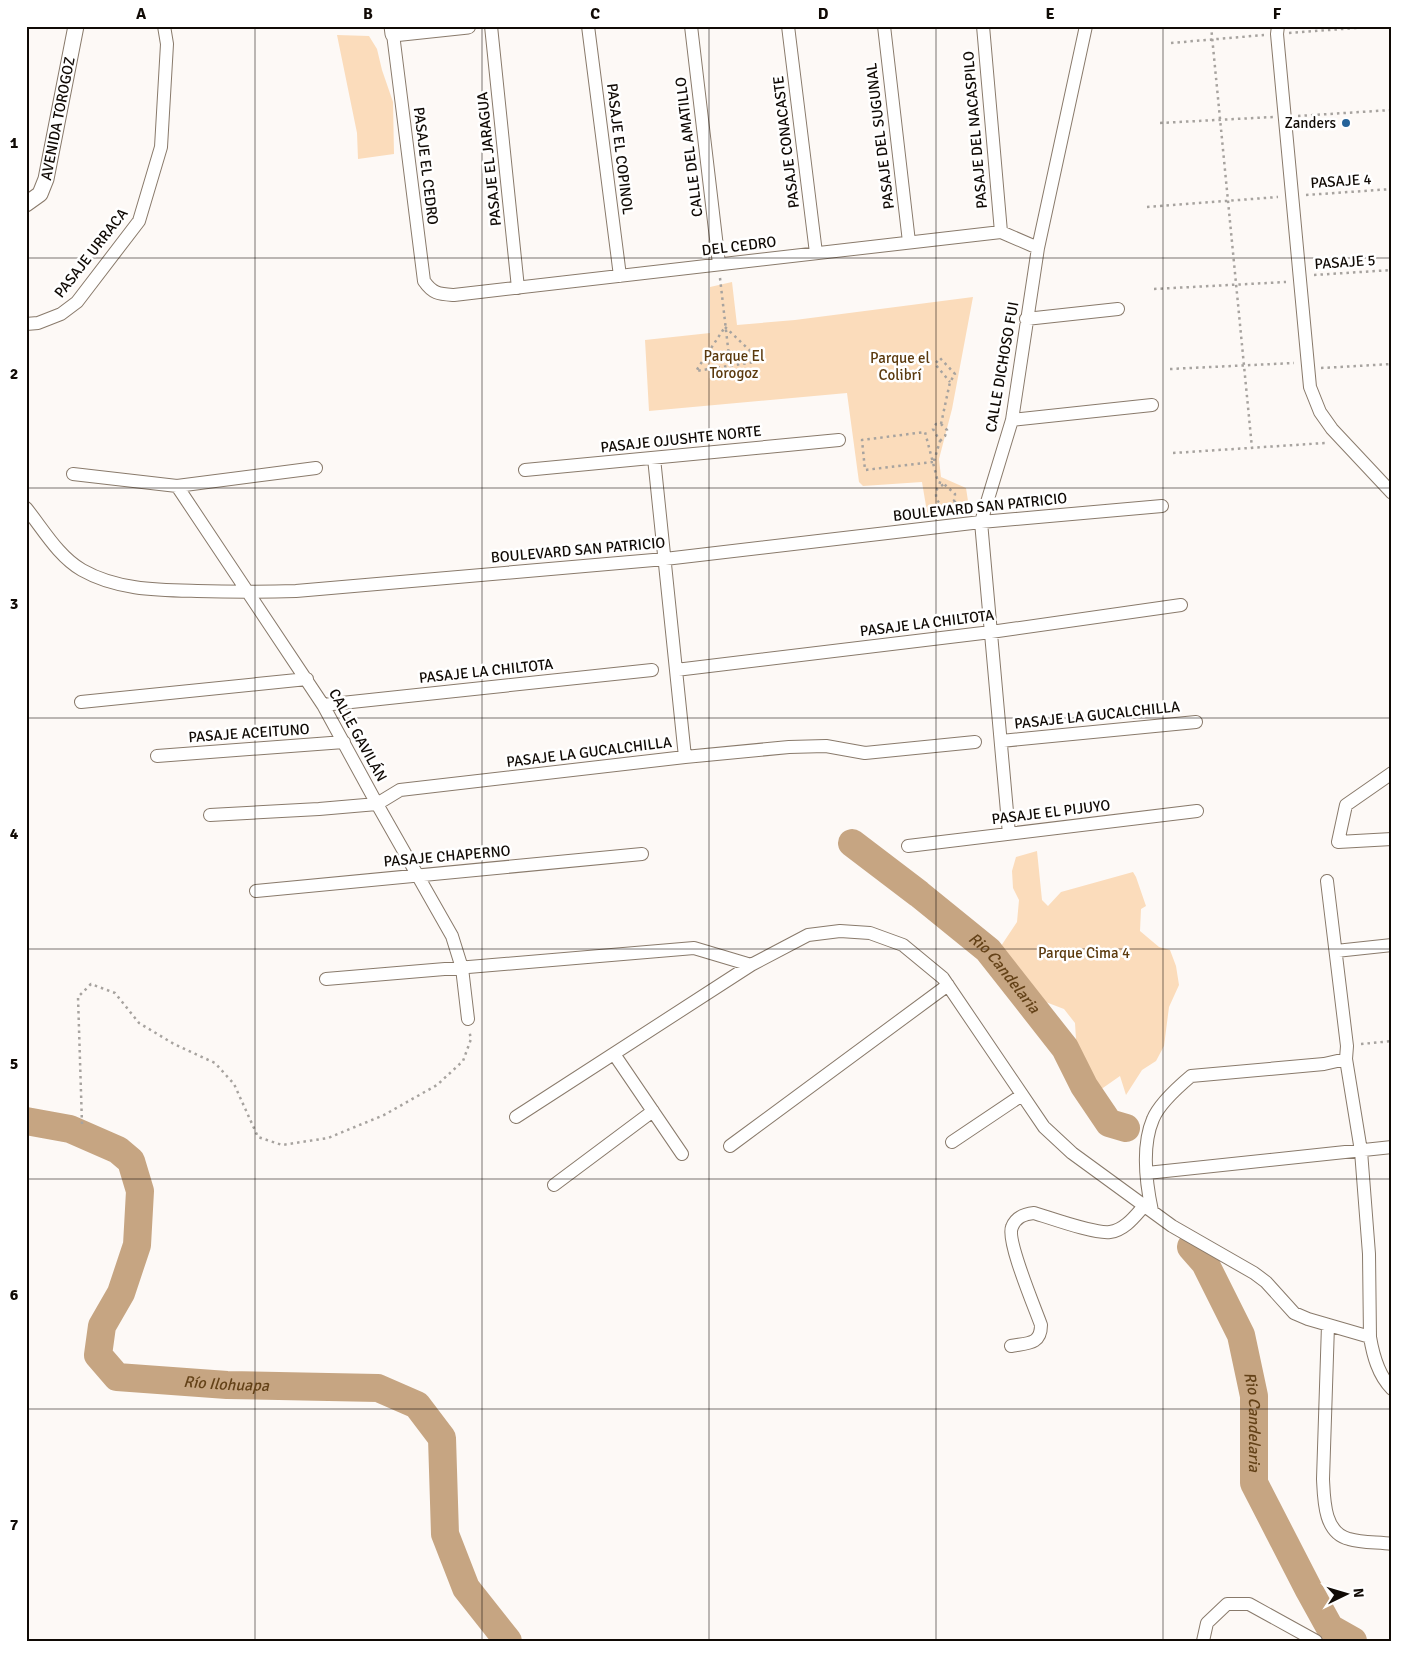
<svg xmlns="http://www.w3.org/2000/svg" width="1418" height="1667" viewBox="0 0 1418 1667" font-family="Signika,sans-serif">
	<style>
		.green { fill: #fbdcbb }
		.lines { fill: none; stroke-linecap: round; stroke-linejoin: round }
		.river { stroke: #c6a582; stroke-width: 28 }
		.minor-casing { stroke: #897a6b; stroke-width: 14 }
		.tertiary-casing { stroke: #897a6b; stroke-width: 17 }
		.path { stroke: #a7a39f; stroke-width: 2.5; stroke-dasharray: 2.5 4; stroke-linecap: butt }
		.minor { stroke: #fff; stroke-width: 12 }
		.tertiary { stroke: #fff; stroke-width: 15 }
		.grid { fill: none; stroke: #100a05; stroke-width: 1; stroke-opacity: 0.55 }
		.poi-dot { fill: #25639a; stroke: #fff; stroke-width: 2 }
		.labels { text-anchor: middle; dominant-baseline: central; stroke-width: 5; stroke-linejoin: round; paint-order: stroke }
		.street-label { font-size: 15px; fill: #100a05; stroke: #fff }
		.poi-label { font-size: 15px; fill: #100a05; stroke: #fff; text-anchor: end }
		.park-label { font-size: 15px; fill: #5b3a0e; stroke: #fff }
		.water-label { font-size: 16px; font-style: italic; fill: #644218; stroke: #fff }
		.neatline { fill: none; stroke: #100a05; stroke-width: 2 }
		.grid-label { font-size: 16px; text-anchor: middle; font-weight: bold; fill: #100a05 }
	</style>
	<rect width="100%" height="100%" fill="#fdf9f6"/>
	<path class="green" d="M337,35L369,36L377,49L382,70L393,102L394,154L358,159L357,133Z
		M732,282L737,325L795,320L973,297L952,409L939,459L941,477L966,488L968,501L966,513L936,517L927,512L922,482L863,486L859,482L847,393L649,411L645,340L710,333V287Z
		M1037,851L1042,900L1048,906L1061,892L1133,872L1136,877L1146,906L1141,909L1140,931L1159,947L1170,950L1176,966L1179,985L1169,1007L1164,1046L1156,1061L1142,1070L1126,1095L1120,1076L1090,1097L1078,1074L1084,1069L1065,1048L1076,1039L1075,1023L1064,1009L1043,1001L1021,978L1001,946L1017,922L1019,900L1013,888L1012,871L1016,857Z"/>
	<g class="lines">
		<g class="river">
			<path id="s1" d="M852,843L919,894L988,950L1065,1048L1084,1086L1109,1123L1126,1128"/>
			<path id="s2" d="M26,1121L70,1129L118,1150L131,1161L140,1191L137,1245L121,1293L102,1326L98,1355L117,1377L227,1385L378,1388L417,1405L442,1438L445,1534L466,1588L508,1641"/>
			<path id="s3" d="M1191,1247L1205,1263L1241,1335L1254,1396V1483L1309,1590L1330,1628L1353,1641"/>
		</g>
		<defs>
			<path id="minor" d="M491,26L518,288
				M588,26L620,276
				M691,26L719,264
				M788,26L816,253
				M884,26L909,242
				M983,26L1001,232
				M1278,26L1277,34L1310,387L1320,412L1332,429L1392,493
				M393,34L424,281C433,294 439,294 454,295L1001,232L1038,248
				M1026,319L1118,309
				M26,324L38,323L61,314L77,302L139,221L161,147L167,44L164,26
				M1012,420L1152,405
				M654,458L685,757
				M525,470L839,440
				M73,474L177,486L316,468
				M177,486L323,705L377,804L452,936L462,968L468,1019
				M26,508C43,529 58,556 82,570C117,590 158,590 197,591C230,592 263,592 296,591L665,559L981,522L1162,506
				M676,670L991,632L1181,605
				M81,702L307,679
				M323,705L652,670
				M1001,741L1196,722
				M157,756L344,742
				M1392,773L1346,805L1338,842L1392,839
				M210,815L319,809L377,804L400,790L685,757L789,747L826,746L865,753L975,742
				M1009,834L981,522L1012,420L1038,248L1086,26
				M908,846L1197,811
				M1327,881L1347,1046L1346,1059L1361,1151L1369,1254L1370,1337
				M256,891L642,854
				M1336,951L1392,945
				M326,979L694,948L751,965
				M614,1054L682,1154
				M516,1117L751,965L808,935L840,931L870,933L903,945L943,978L1044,1127L1072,1153L1172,1226L1254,1273L1266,1282L1294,1313L1308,1319L1370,1337C1373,1355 1378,1375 1392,1389
				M952,1142L1022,1095
				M730,1146L948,985
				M1147,1173L1392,1147
				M554,1185L653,1111
				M1152,1211C1146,1183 1141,1147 1153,1119C1159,1104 1178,1087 1191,1076L1324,1064L1346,1059
				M1328,1325L1323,1479C1324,1500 1324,1533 1349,1539C1362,1543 1378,1542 1392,1544
				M1011,1346C1027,1343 1041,1345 1041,1325C1035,1308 1006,1240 1012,1227C1016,1217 1024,1214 1034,1213C1051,1218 1094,1234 1110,1232C1125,1230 1135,1216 1144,1206
				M1203,1641L1207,1623L1227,1604H1249L1316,1641"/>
			<g id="tertiary">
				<path d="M392,26L393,34L468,26"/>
				<path id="s4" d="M26,204L40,194L46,179L76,26"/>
			</g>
		</defs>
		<use href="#minor" class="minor-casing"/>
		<use href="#tertiary" class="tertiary-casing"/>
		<path class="path" d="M1211,26L1252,448
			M1289,33L1382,26
			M1171,43L1264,35
			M1298,116L1392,110
			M1160,123L1273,117
			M1306,195L1392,189
			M1147,207L1278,197
			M1314,275L1392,270
			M720,278L730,365
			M1154,289L1286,282
			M725,327L761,361L696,371Z
			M1321,368L1392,364
			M1170,369L1294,363
			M941,424L950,382L955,374L940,358L935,364L950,382
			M1173,453L1325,443
			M934,461L940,441L933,429L936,424H941L947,430L945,436L940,441
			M933,462L865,470L862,440L925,432L938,482L944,484L955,494L954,501L949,505L942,506C936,500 935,496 937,489L944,484
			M954,501L964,511
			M1361,1044L1392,1041
			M82,1124L78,997L91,984L115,993L139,1023L174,1044L215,1063L234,1084L258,1137L282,1145L328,1138L384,1115L437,1085L463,1061L471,1039L469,1030"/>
		<use href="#minor" class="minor"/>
		<use href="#tertiary" class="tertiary"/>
	</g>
	<path class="grid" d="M255,26V1641M482,26V1641M709,26V1641M936,26V1641M1163,26V1641M26,258H1392M26,488H1392M26,718H1392M26,949H1392M26,1179H1392M26,1409H1392"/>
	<circle class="poi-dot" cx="1346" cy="123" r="5"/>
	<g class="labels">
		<g class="street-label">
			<text stroke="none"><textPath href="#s4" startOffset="95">AVENIDA TOROGOZ</textPath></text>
			<text transform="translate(975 130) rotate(-95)">PASAJE DEL NACASPILO</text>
			<text transform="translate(880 136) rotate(-97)">PASAJE DEL SUGUNAL</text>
			<text transform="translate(786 142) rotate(-97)">PASAJE CONACASTE</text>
			<text transform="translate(689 147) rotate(-97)">CALLE DEL AMATILLO</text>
			<text transform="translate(620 149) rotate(83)">PASAJE EL COPINOL</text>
			<text transform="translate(489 159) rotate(-96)">PASAJE EL JARAGUA</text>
			<text transform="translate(426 166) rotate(83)">PASAJE EL CEDRO</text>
			<text transform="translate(1341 181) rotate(-4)">PASAJE 4</text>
			<text transform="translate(739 246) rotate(-7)">DEL CEDRO</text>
			<text transform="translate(91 253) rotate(-52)">PASAJE URRACA</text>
			<text transform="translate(1345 262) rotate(-4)">PASAJE 5</text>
			<text transform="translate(1002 367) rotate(-80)">CALLE DICHOSO FUI</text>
			<text transform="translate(681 439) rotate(-6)">PASAJE OJUSHTE NORTE</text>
			<text transform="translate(980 507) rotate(-6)">BOULEVARD SAN PATRICIO</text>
			<text transform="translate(578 550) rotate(-5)">BOULEVARD SAN PATRICIO</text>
			<text transform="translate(927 623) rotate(-7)">PASAJE LA CHILTOTA</text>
			<text transform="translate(486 671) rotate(-6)">PASAJE LA CHILTOTA</text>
			<text transform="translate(1097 715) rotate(-6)">PASAJE LA GUCALCHILLA</text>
			<text transform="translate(249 733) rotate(-4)">PASAJE ACEITUNO</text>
			<text transform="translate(358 735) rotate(61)">CALLE GAVILÁN</text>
			<text transform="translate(589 752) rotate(-7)">PASAJE LA GUCALCHILLA</text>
			<text transform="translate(1051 812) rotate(-7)">PASAJE EL PIJUYO</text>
			<text transform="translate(447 856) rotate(-5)">PASAJE CHAPERNO</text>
		</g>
		<g class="poi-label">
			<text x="1336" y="123">Zanders</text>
		</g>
		<g class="park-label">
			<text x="734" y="356">Parque El<tspan x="734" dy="17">Torogoz</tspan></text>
			<text x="900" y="358">Parque el<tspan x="900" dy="17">Colibrí</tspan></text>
			<text x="1084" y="953">Parque Cima 4</text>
		</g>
		<g class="water-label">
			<text stroke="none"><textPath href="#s1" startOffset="201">Rio Candelaria</textPath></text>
			<text stroke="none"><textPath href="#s2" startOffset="456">Río Ilohuapa</textPath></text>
			<text stroke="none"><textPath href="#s3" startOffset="190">Rio Candelaria</textPath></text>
		</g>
	</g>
	<rect width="1418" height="1667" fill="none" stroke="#ffffff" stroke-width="55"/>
	<g transform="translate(1346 1594) rotate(85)" stroke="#ffffff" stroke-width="4" paint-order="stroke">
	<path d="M0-4L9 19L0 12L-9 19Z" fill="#100a05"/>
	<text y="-8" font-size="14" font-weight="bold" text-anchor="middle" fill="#100a05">N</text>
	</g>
	<rect x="28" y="28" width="1362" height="1612" class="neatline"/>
	<g class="grid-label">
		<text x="141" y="19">A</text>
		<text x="368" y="19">B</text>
		<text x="595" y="19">C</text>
		<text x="823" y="19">D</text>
		<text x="1050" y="19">E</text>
		<text x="1277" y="19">F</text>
		<text x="14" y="148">1</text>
		<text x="14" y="379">2</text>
		<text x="14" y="609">3</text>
		<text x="14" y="839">4</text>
		<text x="14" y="1069">5</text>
		<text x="14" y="1300">6</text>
		<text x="14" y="1530">7</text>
	</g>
</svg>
